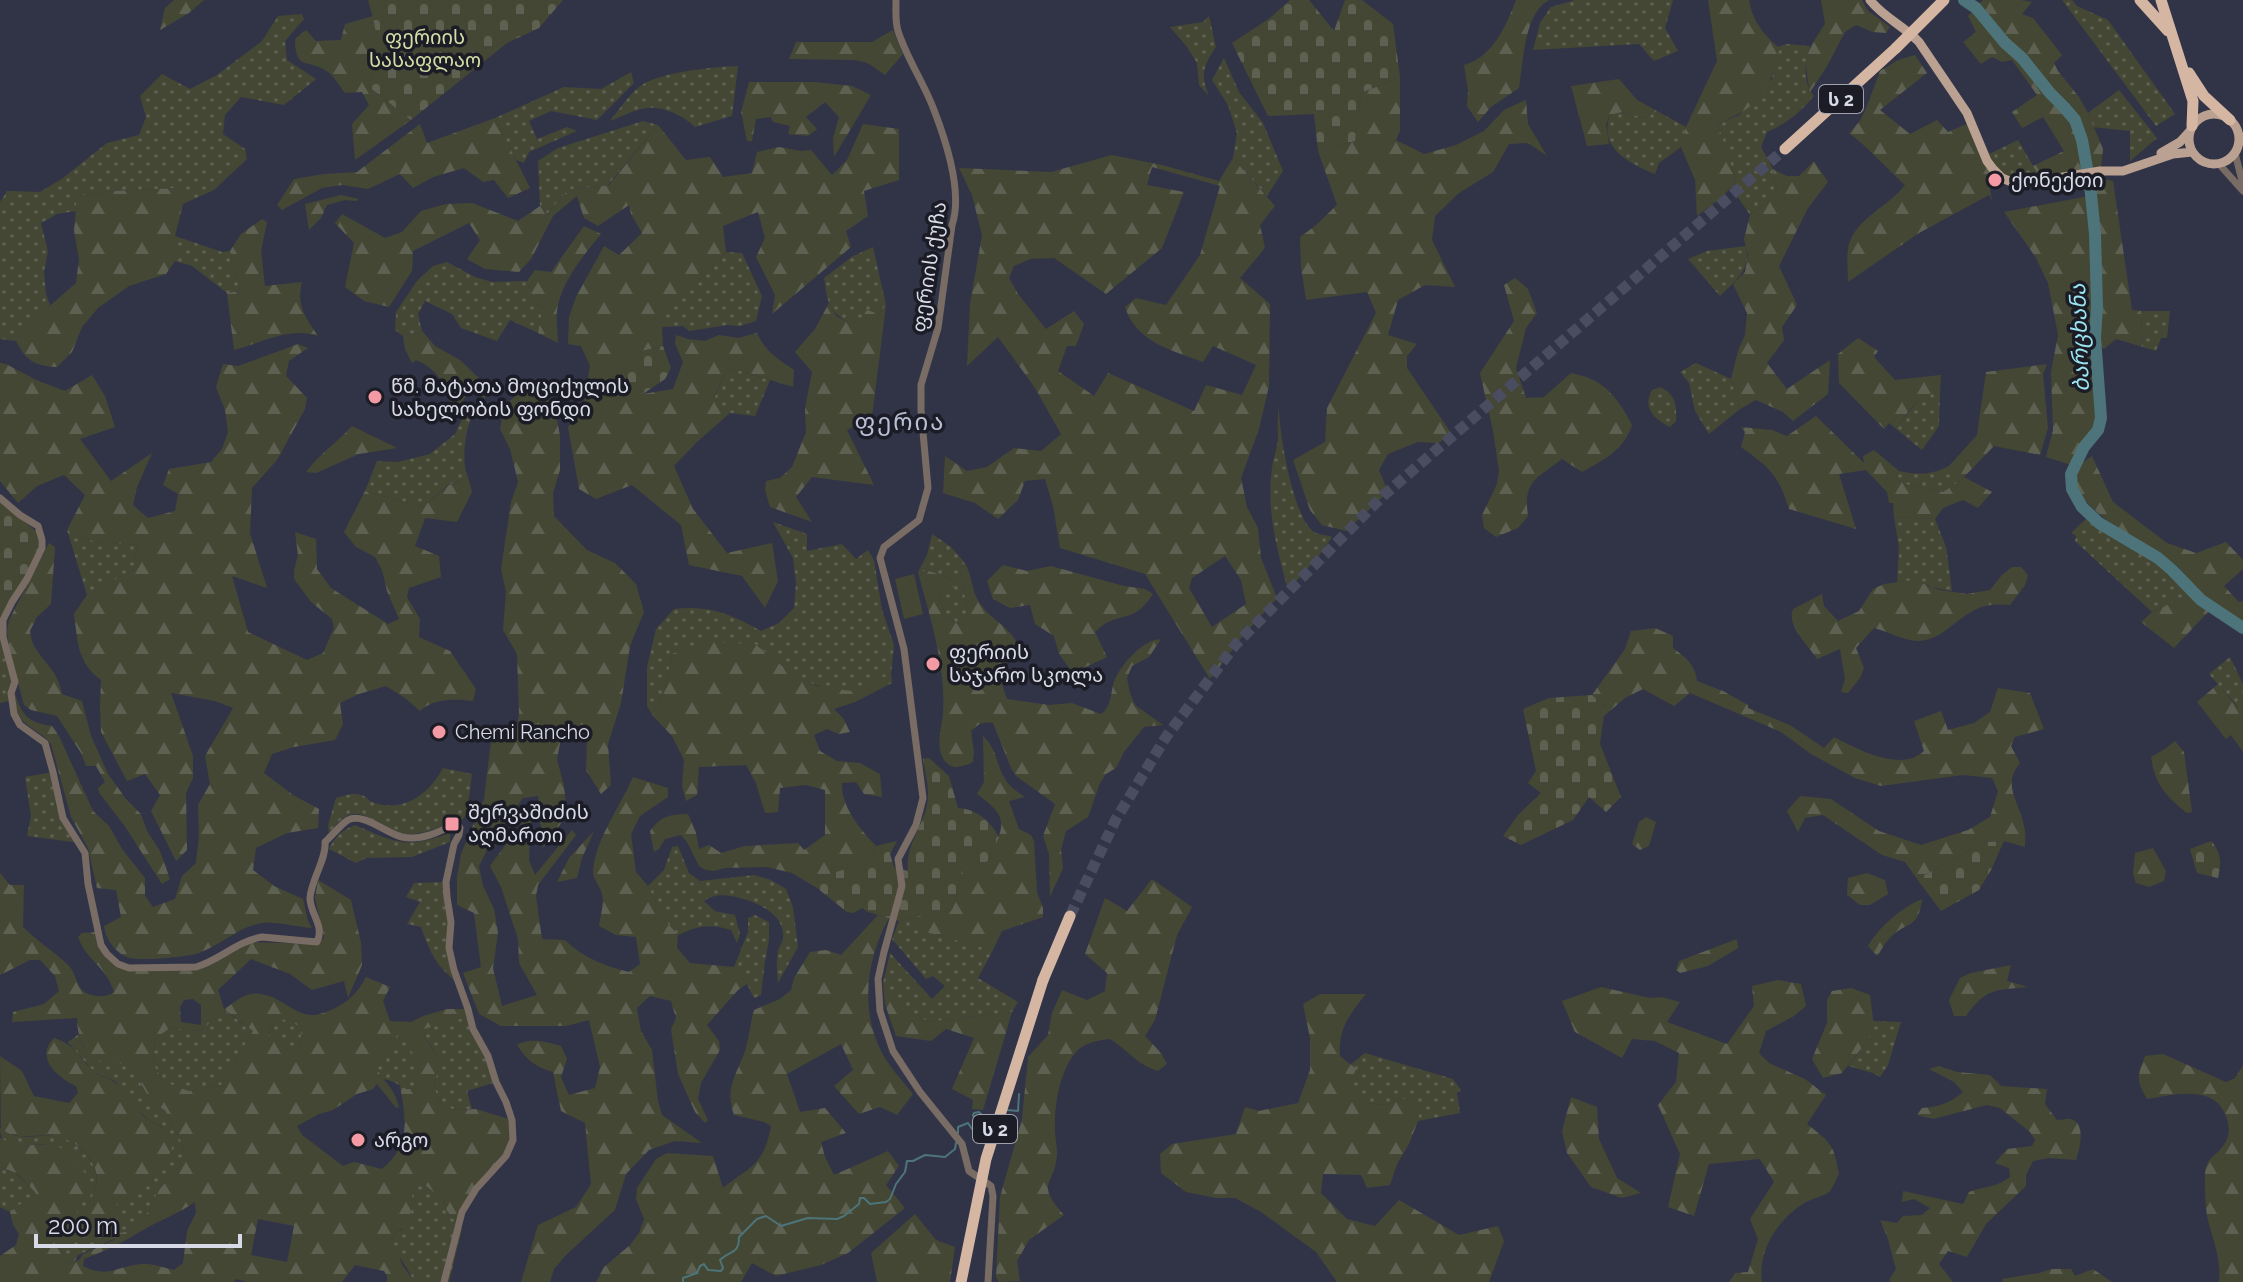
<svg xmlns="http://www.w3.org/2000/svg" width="2243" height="1282" viewBox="0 0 2243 1282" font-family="Raleway,'Noto Sans Georgian',sans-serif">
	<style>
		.grass { fill: url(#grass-dots) }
		.forest { fill: url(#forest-firs); fill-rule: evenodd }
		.cemetery { fill: url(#cemetery-stones) }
		.pitch { fill: #444733 }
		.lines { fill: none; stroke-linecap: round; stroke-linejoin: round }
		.stream { stroke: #4d747a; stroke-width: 2 }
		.river { stroke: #4d747a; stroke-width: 12 }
		.highway-tunnel { stroke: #4a4d5f; stroke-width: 11; stroke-dasharray: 11 5.5; stroke-linecap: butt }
		.minor { stroke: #796c64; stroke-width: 7 }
		.major { stroke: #bba191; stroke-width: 9 }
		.highway { stroke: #d5b6a3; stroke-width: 11 }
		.highway-bridge { stroke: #d5b6a3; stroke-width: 11 }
		.poi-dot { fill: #f49aa5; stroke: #1b1c25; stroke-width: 3 }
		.labels { text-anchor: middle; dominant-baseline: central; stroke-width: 7; stroke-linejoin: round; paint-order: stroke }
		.shield { fill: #1b1c25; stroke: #9fa1ad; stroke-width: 2 }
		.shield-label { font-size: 18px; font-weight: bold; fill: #d8dae7 }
		.park-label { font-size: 20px; fill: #d3dda5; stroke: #1b1c25 }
		.poi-label { font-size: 20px; fill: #d8dae7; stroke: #1b1c25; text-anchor: start }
		.street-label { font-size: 20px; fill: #d8dae7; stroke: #1b1c25 }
		.water-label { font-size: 22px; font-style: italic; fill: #9be5f1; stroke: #1b1c25 }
		.quarter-label { font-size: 24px; letter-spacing: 2px; fill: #babfd7; stroke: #1b1c25 }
	</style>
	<defs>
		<pattern id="grass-dots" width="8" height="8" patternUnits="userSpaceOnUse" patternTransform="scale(2)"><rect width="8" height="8" fill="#444733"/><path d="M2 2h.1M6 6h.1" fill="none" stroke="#5e6151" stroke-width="1.8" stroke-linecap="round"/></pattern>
		<pattern id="forest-firs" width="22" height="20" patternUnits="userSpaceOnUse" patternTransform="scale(2)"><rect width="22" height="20" fill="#444733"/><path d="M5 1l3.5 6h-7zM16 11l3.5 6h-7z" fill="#5e6151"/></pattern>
		<pattern id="cemetery-stones" width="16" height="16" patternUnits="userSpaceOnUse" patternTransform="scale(2)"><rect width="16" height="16" fill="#444733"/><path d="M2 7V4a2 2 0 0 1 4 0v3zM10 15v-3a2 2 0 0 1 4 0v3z" fill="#5e6151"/></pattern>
	</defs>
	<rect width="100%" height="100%" fill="#313447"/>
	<path class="grass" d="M1575,0H1673L1665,28L1678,51L1654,61L1639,44L1533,50L1540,23L1551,7Z
		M2062,0H2072L2077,6L2108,20L2175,114L2156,126Z
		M302,14L304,19L285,41L287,60L316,79L284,105L241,97L225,115L223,134L245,149L247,159L214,190L183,204L181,188L112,191L77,196L76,211L57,214L41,223L48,251L44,272L46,294L50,305L16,341L0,339V202L7,191L40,192L63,178L107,143L139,135L146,117L140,96L162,74L190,89L217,75L262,41L278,16Z
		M1209,16L1216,47C1203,66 1200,75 1209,96L1199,85L1197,63L1187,47L1170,27L1203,22Z
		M1786,44L1810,46C1805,63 1802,82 1814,96C1800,112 1787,124 1767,132L1761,147L1773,169L1777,194L1750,215L1731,187L1736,182L1718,124L1739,115L1772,79L1778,47Z
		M1224,58L1239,92L1263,123L1283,171L1267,196L1233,158L1237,133L1228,105L1212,80Z
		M738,66L732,116L695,127C684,116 663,106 647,108C635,109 621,117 610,121C619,110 628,96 639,87C658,72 713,67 738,66Z
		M631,72L634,83L597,120L551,111L529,121L537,139L567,127L577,131L529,152L524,163L516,160L495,118L564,87L601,89Z
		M2119,90L2157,138L2130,161V131L2092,127L2088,113Z
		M1657,111L1686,127L1681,147L1659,163L1655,174C1629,163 1598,148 1610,115L1622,112L1645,118Z
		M643,121L658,125L608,185L568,190L547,214L540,206L538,161L558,148Z
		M2018,140L2039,176L2026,183L2002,178L1985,156Z
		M175,236L222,252L230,251L240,291L227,293L192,266L175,261Z
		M1746,246C1752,269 1735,281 1720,296L1688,259L1707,251Z
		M873,247L886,305L879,314L850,323C827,311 828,301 824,278L853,256Z
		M726,252L742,253L762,296L756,321L740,326L728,325L689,331L683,326L662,327L660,311L695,286Z
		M447,262L475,277L492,282L527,281L535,304L543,306L538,333L510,320L497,341L461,328L452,314L425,301L418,314L422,331L403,336L395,330L396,312L417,281L433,266Z
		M2141,311H2170L2167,338H2161L2156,351L2143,347Z
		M1696,363L1731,379L1740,409L1709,434L1695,411L1689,383L1680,372Z
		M728,367L770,380L755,416L730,413L714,399Z
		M1660,387C1675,393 1677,405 1676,421L1670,427C1654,419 1642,408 1652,390Z
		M490,388C486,401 479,404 473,414C465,428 461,463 468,477L448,485L423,507L365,491L377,461L398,462L430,454L455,434L462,419Z
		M1931,391L1940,392L1939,426L1922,450L1895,428L1921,398Z
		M1279,407C1279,432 1293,518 1314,532C1319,535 1327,535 1332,537L1318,557L1288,590C1277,549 1266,511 1272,468C1273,458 1278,447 1278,437C1278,427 1277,418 1279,407Z
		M1949,466L1964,478L1943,492L1904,484L1896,478L1899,471C1918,475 1932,475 1949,466Z
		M2089,516L2096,525L2168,570L2191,594L2152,612L2075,541L2076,536L2071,533Z
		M1894,517L1935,519L1946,547L1952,591C1929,588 1921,579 1897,582L1899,548Z
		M773,522L807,534V551L842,544L856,559L868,550L874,560L882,610L894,645L891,674C879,679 863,690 850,691C813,693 782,666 755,644L672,654L665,689L653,716L647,706V667L656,629L674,609C710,605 730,614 761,631L779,623L794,608L796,582L793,558Z
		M67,530L96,542L137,545L133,570L87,595Z
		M932,534L951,547L965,563L961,567C961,583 970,611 966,622L961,625C943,616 943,611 940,592L955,587L950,578L929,571L918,572L927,555Z
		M3,637L15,682L12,700L0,703V641Z
		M2230,657L2243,684V703L2238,707L2209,674Z
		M443,768L472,774L467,813L460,823L457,817C442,828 423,835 404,834C372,831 359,790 329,834L328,825L336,798C343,796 353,792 361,795C366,796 368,800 372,802C403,814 429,794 443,768Z
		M53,772L63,818L80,843L27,836L31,816L25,777Z
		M355,825C396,843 407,849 450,833V842L412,857L366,858L356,863L329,849C335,836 343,830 355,825Z
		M678,846L689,873L700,881L754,875L771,880L786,889L793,907L798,947L778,983C777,972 776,961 778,951C779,947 782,943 783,939C786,915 759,903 740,898C726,895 716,893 704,901L715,911L735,915L740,934L737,943L731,930C711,923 697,926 678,935L664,919L648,886L664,870L672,847Z
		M446,882L449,948L458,983C436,966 430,953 421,927L407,924L420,902L406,897L414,883Z
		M755,915L769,922V940L765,961L761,995L754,998L747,984L734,967L748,932V918Z
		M908,919L912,928L993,950L978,978L1018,1002L1012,1012L928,1022L884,994L883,983L890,953L932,999L945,986L933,976L926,979L892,939L899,921Z
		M224,1010L253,1031L221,1085L189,1091L164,1082L153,1064L155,1039L170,1028L200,1031Z
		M277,1016L302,1027L299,1052L287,1049L268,1036Z
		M470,1016L496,1082L467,1091L472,1109L457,1110L444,1107C439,1100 434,1091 434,1083C435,1078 438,1074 438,1070C440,1053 428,1040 416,1031Z
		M1873,1021L1901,1022L1888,1065L1880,1077L1873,1073L1848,1066C1858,1053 1873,1038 1873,1021Z
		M394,1027H400L403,1030L414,1054L419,1068L414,1089C401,1090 397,1080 382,1079L377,1069L397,1035Z
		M79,1034L83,1046L128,1067L140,1082L153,1104L165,1110L184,1147L180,1166L158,1191L150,1209L134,1230L78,1255L74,1263L63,1261L61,1248H70C82,1231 111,1224 116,1204C148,1192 148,1183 168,1158L162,1127L149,1120L139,1111L115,1081L94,1072L68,1042Z
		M1365,1053L1453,1079L1461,1090L1457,1093L1460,1113L1418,1121L1419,1104L1403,1099L1386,1105L1366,1103L1348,1088L1355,1070L1350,1065Z
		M0,1128C20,1144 39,1132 60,1137C71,1140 79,1146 86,1154C111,1183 87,1206 68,1231L45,1144C28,1145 0,1152 0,1128Z
		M0,1167L15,1173L36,1193L10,1212L0,1207Z
		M424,1184L444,1201L447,1211L462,1229L449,1282H414C409,1269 397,1255 391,1242L395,1233L402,1230L412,1188Z"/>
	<path class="forest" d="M174,0H204L189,13L160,30L165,8Z
		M1516,0H1549C1524,13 1523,63 1519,88L1491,107L1478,122L1467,106L1468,90L1464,65C1493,57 1506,26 1516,0Z
		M1708,0H1749C1752,20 1763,34 1778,47C1772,93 1760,105 1718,124L1736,182L1721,198L1697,216L1695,180L1681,147L1686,127L1717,61Z
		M1821,0H1862L1867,10L1890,27L1886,33L1873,32L1856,25L1845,32L1826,68L1810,92C1803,56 1805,54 1825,24Z
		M1983,0H2021L2032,2L2022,14L2033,18L2062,55L2054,63L2058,71L2079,97L2088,113L2103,149L2101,167L2039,176L2033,166L2064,151L2043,117L2022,128L2012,112L2037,95L2012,60L2002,62L1992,57L1981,64L1963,42L1976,32L1968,16Z
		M373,16C381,42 376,61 368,86L411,120L355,160L352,124L369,105L362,92L345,93C340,87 335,77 328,72C309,58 295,72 295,39L306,30L316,41L341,40L345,24Z
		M893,30L903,54L885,75L868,63L855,60L789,59L796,42H872Z
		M1915,55L1927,73L1880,110L1910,134L1937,120L1948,132L1969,123L1994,174L1990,189L1992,201L1989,195L1919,233L1848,282C1848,270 1846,255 1849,244C1857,218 1889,206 1905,185C1885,167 1870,149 1849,133L1859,122L1865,111L1880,71L1898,60Z
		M1400,77V131L1396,140L1424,154L1456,145L1484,131L1504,110L1526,100L1528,124L1547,156L1528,143L1509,144L1493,172L1459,193L1435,216L1432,240L1455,287L1425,285L1398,300L1388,335L1417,344L1407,356V368L1451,433L1439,443L1418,442L1388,454L1379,470L1388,492L1346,531L1322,525L1310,510L1293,460L1325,442L1327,408L1376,313L1367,292L1306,300L1301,268L1300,237L1315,226L1337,205L1318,151L1355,141L1361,93Z
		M1619,79L1637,100L1657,111L1645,118L1622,112L1610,115L1606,125L1609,144L1587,146L1571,86Z
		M749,82H814L852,86L871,95L834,157L833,138L839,117L825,102L806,117L817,129L808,136L788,134L790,126L773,122L771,117L756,119L752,141H747L741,112Z
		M495,118L530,188L508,198L494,180L483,182L464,168L433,177L413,188L400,174L368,189L342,185L322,188L282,210L277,205L294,179L324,174L357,172L420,124L427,143Z
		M863,124L899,129V180L864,191L868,216L846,231L851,247L772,314L775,295L756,257L765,238L758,212L723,226L726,252L695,286L661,311L663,346L621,356L643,394L673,389L683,362L675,344L676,335L688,339L705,341L719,335L738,338L757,333C765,351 778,359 794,370L793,387L728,367L714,398L730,413L698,441L674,466L693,509L727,553L772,543L778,581L765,608L742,576L689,565L681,525L632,485L596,499L579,489L568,427L583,410L590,366L581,346L568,344L569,317L576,297L604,246L619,255L642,233L631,214L629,205L598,226L584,218L577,196L553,216L531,259L519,272L485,269L467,259L480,240L469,223L413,251L412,271L389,307L364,301L345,287L354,243L335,223L342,214L385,238L402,232L421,211L446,204L472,203L518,221L540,206L547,214L568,190L609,185L658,125L686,160L710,157L723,177L752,173L757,152L779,147L801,151L811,150L832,175L847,160Z
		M1112,155L1162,165L1219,181L1233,158L1275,206L1260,225L1265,248L1240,278L1270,304L1269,386L1259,429L1241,478L1247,507L1258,528L1261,558L1277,598L1242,637L1210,679L1145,574L1060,548L1053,506L1045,479L1025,481L1018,500L998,519L975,503L943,493L945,456L967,471L987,467L1014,448L1041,451L1061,434L1035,388L998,337L967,366L970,304L982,235L972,195L959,168L1051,172ZM1152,167L1220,186L1200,255L1166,305L1136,298L1125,307C1136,342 1171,350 1203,362L1213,346L1256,365L1242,395L1206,385L1194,411L1108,373L1094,396L1058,371L1067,346H1076L1084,324L1074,311L1046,329L1018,294L1009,278L1014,266L1030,259L1054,258L1106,294L1162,248L1184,192L1147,185ZM1225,556L1241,580L1246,604L1212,627L1189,588L1192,578Z
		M1814,161L1828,182L1808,208L1779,266L1797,305L1782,327L1784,340L1767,363L1787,389L1830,360L1828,394L1793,421L1783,412L1756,400L1740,409L1731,379L1738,351L1745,335L1747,313L1733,284L1745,272L1748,254L1744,239L1750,215L1777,194L1773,169L1787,176H1799Z
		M2099,178L2113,181L2132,310L2141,311L2143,347L2116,339L2104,349L2100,344V250L2093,180Z
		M181,188L183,204L175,236V261L166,274L129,286L98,308L82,327L72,352L57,367C35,366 26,361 16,341L45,310L76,283L79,259L74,231L77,196L112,191Z
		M341,195L359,199L356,201L345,200L327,205L321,218L309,230L305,204Z
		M2089,196L2092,238L2093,342L2099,417L2096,430L2087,437L2071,465L2046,457L2053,430L2051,372L2058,335L2048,283L2036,258L2004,212Z
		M262,219L267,222L261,251L265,286L302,282C296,305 305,317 318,336C290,326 261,343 234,350L227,293L240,291L230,251L241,234Z
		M584,226L601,234C583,256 561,282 557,311C556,321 558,333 558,343L538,333L543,306L535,304L527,281L535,270L551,272Z
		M1515,278L1528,289L1537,313L1526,328L1516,368L1526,398L1544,397L1571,373C1578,375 1585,376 1591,379C1609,386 1624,408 1632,425C1624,450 1604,460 1582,472L1562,459C1536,479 1523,481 1528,516L1518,528L1496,537L1484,528L1482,515L1497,484L1499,471L1493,431L1480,373L1514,321L1504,285Z
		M829,303L836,316L850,323L861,319L867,310L879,314L886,305L872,417L847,430L874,485L812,477L796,497L812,522L770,507L765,490L766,481L780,478L792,467L806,432L805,408L812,372L795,352L815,329Z
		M422,331L435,346L460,360L481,380L472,387L452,417C451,392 440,370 416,360L412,363L405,349L403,336Z
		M1858,338L1878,351L1874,357L1895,380L1941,375L1940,392C1920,391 1908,414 1895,428L1889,423L1884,429L1839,383L1838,354Z
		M298,344L308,348L289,361L286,376L307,398L305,409L277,460L252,488L250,533L267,588L232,576L248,632L307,660L323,653L334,628L332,619L311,602L294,579V570L298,555L295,532L316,539L317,569L331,588L388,624L399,619L387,591L382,570L375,557L356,547L344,532L365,491L423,507L449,485L468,477L472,492L457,522L425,518L415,546L439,556L441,577L409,588L407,597L420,619L419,637L450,651L476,689L473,701C455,699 434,698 420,711L405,698L386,686L359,694L340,703L343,724L335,740L294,747L272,754L264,773L293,795L319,809L318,828L287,833L256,848L253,870L274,886L303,899L308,921L312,928C297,927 274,921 262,923C238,927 221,945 199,953C186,957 144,961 130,958C117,955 105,939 104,926L121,917L116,890L97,888L88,848L71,817L51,744C33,723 14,728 15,693C21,715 29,723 52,726L59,736L93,811L109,826L122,849L145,878V896L153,907L175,899L182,876L196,863L199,835L198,805L210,784L205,756L233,708L215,701L171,693L193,756V778L186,793L187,850L176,861L151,811L160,795L145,774L127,781L101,732L100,708L101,680C77,662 78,643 74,614L87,595L133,570L137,545L96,542L67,530L85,495L64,475L37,486L18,503L0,481V363L6,364L36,380L65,391L92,375L105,396L115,427L80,439L111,481L152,453L137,487L133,505L148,518L175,511L178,494L163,485L169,469L211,462L222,449L228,432L225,410L216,387L223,364L238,366Z
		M2047,364L2043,374L2048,428L2040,455L1994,446L1964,477L1992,492L1978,508L1963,500L1943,508L1935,519L1894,517L1893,503H1889L1887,492L1866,470L1839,474L1856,529L1789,509C1778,474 1770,468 1741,447L1745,432L1741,427L1772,430L1787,436L1816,416L1864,463L1863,456L1874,450L1899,471L1896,478L1904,484L1943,492L1964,478L1949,466L1977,435L1986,372Z
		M522,390L545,393L555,408L560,436V470L553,493L554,516L587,550L615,563L636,584L644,612L630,646L621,703L608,744L611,785L601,794L586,770L587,742L561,738L557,759L564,786L567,815L543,848L538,796L523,798L493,838L479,866L483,886L494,909L498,933L493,968L502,1006L537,995L519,963L518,939L501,887L490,866L526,817H531L529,860L535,875L572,830L576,835L538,885L536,896L542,939L565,940C583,958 605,966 629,972L640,964L636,937L616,935L599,926C600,916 605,903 602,894C600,885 593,880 593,871C596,838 620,807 633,777L668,788V797L640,816L631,834L636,872L648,886L664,919L678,935L677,948L690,963L734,967L747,984L738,990L707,1025L719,1041L720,1050L701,1083L698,1099L708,1120L705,1123L695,1112L678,1074L671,1029L676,1018L671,1001L650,996L637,1008L641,1031L652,1050L658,1101L662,1115L702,1143L675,1141L649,1150L626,1174L615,1210L566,1255L554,1269L550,1282H521L538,1225L576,1207L591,1184L585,1123L561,1111L553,1072C535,1067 526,1059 517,1045C530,1037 547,1042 561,1046L567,1059L561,1077L569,1095L595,1088L600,1067L589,1020L566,1026H501L479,1014L463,973L481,967L474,913L457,905V877L461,854L484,799L491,741L516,736L519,713L517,654L503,630L506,592L501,569L511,502L518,482L510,449L500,429L504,406Z
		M352,426L397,448L359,454L316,473L306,472C319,454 337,443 352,426Z
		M2092,456L2113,502L2167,543L2196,553L2226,542L2243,560V569L2224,586L2239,602L2243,601V624C2228,613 2211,604 2198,591C2190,584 2185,574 2178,567C2156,547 2031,493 2092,456Z
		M49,543L55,547L51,604L37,617L30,631C31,637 32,644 36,649C48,668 57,670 62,694L82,701L91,736L108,774L126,799L141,814L147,831L160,851L170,879L162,884L124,825L100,794L98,788L105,782L96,766H86L81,753L57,716L31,710L24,705L9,650L7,632L9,620Z
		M965,563C973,577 971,592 981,605C992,620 1008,626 1017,643C1003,661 997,677 1007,699L1049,705L1072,703L1101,714C1113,705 1110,691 1115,679C1123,663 1142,640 1161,639L1149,657L1132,666L1127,678L1130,693L1135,705L1163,725L1144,727L1124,752L1116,768L1106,774L1100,783L1088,817L1066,831L1061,850L1063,868L1050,897L1049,854L1043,836L1055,804L1016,776L1011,768L993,723C983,721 978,724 971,731L974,752L973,762C960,768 949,771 942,756C936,743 942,727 943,713C946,665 930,618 918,572L929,571L950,578L955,587L940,592C943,610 943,617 961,625L966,622C970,611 961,583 961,567Z
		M1003,565L1027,571L1051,566L1124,586L1145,589L1153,594C1132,627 1117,609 1095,632L1107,657L1073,673L1059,654L1054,636L1035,624L1030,605L1010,608L993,599L987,581Z
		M2012,567H2021L2028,575L2025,585L2010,605C1997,604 1984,604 1973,611C1953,621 1941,641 1917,641C1906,641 1886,631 1874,628L1856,648L1864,668L1860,678L1848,693L1841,692L1845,679L1840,649L1817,659C1808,645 1786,625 1793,609L1822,594L1824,606L1838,621L1859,611L1873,589L1884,584L1913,580L1940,590L1967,594L1990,590L2002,575Z
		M2191,594L2210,610L2174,648L2141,622L2152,612Z
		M1655,628L1673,636V648C1686,658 1695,664 1697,681L1723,691L1748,705V708L1790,725L1824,748L1834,737C1857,749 1901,773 1924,751L1914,721L1941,711L1948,730L1974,723L1990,712L1998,688L2030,693L2044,729L2015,737L2011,746L2020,763C2001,786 2020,802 2024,826C2026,833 2025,840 2025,847L2004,841L1985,842L1917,879L1905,862L1882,855L1823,815L1805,818L1798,832L1787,811L1800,796L1831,799L1879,831L1921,845L1968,830L1990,817L1998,791L1992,778L1963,775L1881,786L1855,778L1811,754L1781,732L1690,693L1674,706L1643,689L1625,698L1604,716L1605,707L1592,695L1625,649L1631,631Z
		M706,642L755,644L781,665L816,686L851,691L891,674L892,683L855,702L834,709L843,718L850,732L839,734L827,729L814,735L820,751L837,761L860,763L880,774L882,797L864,794L856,782L842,783C841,807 860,829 876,846L869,861L818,878L817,888L792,873L767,867L725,868L714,871L706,870L699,866L687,842L681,835L665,839L659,849L654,852L650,831C662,815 669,815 688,814L696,833L699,849L709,845L721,853L745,846L798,843L804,850L825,835V790L806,785L780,788L778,812L765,813L756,783L746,765L699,767L697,795L686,801L682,786L684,760L672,736L653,716L665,689L672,654Z
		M2218,684L2237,707L2243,703V752L2231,735L2226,739L2197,702Z
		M983,736C998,750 995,763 1005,779C1009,787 1018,792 1025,797L1009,801L1019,829L1031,835L1034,841L1037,892L1043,908V917L1002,931L993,950L911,928L908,919L952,910L962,869L988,861C1003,826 1012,819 977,794L984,782Z
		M2175,741L2184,752L2192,812L2187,813C2166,796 2155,785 2151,757L2165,749Z
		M1646,817L1656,822L1649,846L1640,850L1632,844L1639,822Z
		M594,831L582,858L577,878L557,882L569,858Z
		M2153,848L2166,871L2164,881L2149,887L2136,883L2133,874L2135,853Z
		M0,873L10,885H24L23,927C37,941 55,952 68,965C80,977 73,992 96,996C104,997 108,996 114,992C106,966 86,960 78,937L82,933L96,932L107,954L130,968L196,967L244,942L317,944L324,938L315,898L318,880L351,900L361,943L362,965L348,998L344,981L312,990L290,974L251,959L218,990L224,1009C233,1004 241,995 252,994C273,991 286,1008 305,1014C312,1016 317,1015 323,1013C344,1006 356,996 366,977L390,987L383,1001L390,1021L411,1022L423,1016L447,1009H468L470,1016L417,1031C428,1041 440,1054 438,1070C438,1073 434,1080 434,1083C434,1092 439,1100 444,1107L457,1110L476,1109L512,1120L510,1149L476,1189L458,1224L447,1211L444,1201L424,1184L413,1188C411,1206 413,1226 395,1233L391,1242C398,1250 397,1250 400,1259C402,1268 411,1274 414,1282H387V1276L384,1271L355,1265L342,1282H247L236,1279L234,1282H0V1256L16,1245L19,1234L13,1225L10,1212L36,1193L16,1173L0,1167V1137C21,1156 43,1135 66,1151C74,1156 80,1168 87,1175L86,1195L71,1225C90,1205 109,1181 87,1155C80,1146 72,1141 62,1138C40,1131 21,1143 1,1129L0,1056L22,1071L34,1096L69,1103L78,1093L76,1086C58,1078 34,1057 54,1038C79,1046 78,1059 96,1073C101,1077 108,1077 113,1081C126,1088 134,1108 146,1118C155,1125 171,1128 172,1143C173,1153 165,1162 159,1170C143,1191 143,1194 117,1204C111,1224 82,1231 70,1248H61L63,1261L74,1263L80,1259L83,1254L114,1240L120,1233L134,1230L150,1209L158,1191L180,1166L184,1147L165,1110L153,1104L140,1082L128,1068L114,1060L97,1061C83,1049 77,1036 77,1018L12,1022L13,1012L44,1004L59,991L55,976L40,960H30L0,975ZM193,999L201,1005V1025L181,1022L180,1007L184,1000ZM225,1010L253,1031L221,1085L189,1091L164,1082L153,1064L155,1039L170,1028L200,1031ZM277,1017L302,1027L299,1052L287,1049L268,1035ZM394,1027H400L403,1030L418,1069L414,1089H407L400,1086C406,1119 411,1146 382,1169L354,1162L343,1166L302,1135L297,1126L319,1114L333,1110L357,1094L373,1089L377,1084L396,1108L399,1107C394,1087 386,1085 377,1069L397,1035ZM195,1202L196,1213L187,1231L183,1263L174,1270C164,1268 152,1263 141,1264C117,1266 109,1279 83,1266L84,1259C105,1251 124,1242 143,1230C160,1220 178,1214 195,1202ZM258,1219L294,1226L287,1262L251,1255Z
		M1867,873L1885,880L1888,894L1870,905H1860L1847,895L1848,878Z
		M1152,879L1192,907L1177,935L1155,1020L1145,1036L1161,1053L1167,1064L1158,1071C1136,1064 1129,1051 1110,1039C1099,1040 1083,1043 1076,1052C1061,1069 1055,1101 1055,1123C1054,1133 1057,1143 1057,1154C1055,1187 1034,1181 1064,1215L1029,1240L1017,1261L1020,1281L999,1282L996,1277L1000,1197L1022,1119L1028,1057L1048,1035L1052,1013L1062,990L1087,1000L1105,991L1107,973L1085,954L1105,898L1127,911Z
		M1922,899C1918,931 1906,920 1889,939C1884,944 1881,951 1877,956L1868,946C1879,927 1901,908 1922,899Z
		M878,915L889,918C867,957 860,1007 880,1049C888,1066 902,1080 913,1094L897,1115L880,1107L859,1114L834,1086L853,1070L841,1044L787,1074L800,1112L825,1108L846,1133L821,1142L825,1157L834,1175L888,1151L899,1166L886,1185L905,1208L848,1253L821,1265L776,1276L752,1263L741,1282H596L604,1267L630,1245L639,1233L644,1219L636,1199L637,1188L656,1159L667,1153L713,1156L723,1188C751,1166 764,1165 771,1126L764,1122L734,1115C725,1089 735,1077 744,1054C749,1040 750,1025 754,1010L780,999L791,990L794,978L810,952L826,950L841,955Z
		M1737,939L1738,948L1708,966L1680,973L1676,970L1679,961Z
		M2011,965L2007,981L2028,987C1995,990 1986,988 1966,1016H1954L1949,1000L1960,978L1971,973Z
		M1778,980L1801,984L1806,1006L1794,1016L1766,1031L1759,1053L1769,1063L1805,1079L1826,1095L1807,1124C1832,1144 1833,1143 1839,1174C1836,1179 1833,1187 1830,1191C1824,1197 1813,1198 1806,1202C1779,1218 1757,1250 1762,1282H1729L1735,1273L1748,1272L1758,1239L1750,1219L1774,1182L1760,1159L1709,1164L1694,1216L1668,1207L1680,1154L1658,1105L1676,1082L1679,1053L1655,1041L1632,1039L1622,1058L1575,1032L1562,1001L1601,987L1650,998L1662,997L1680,1002L1667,1022L1727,1044L1754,1006L1752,986Z
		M1851,988L1870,995L1874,1027L1865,1044L1842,1073L1823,1078L1812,1059L1827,1023V1000L1832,991Z
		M884,994L928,1022L1012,1012L983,1110L972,1109L973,1100L952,1089L974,1038L946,1029L931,1041L896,1036L885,1004Z
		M1320,994H1366C1349,1015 1338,1029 1340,1056L1356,1069L1348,1088L1366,1103L1386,1105L1403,1099L1420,1104L1418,1121L1409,1144L1397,1164L1390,1185L1367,1188L1361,1175L1323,1174L1321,1193L1347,1219L1375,1226L1399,1200L1459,1235L1498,1226L1504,1241L1489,1282H1337L1316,1252L1261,1212L1235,1198H1216L1186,1192L1161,1173L1160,1154L1172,1144L1236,1134L1245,1107L1259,1111L1298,1103L1310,1070V1038L1303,1004Z
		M2163,1054L2226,1082L2235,1078L2243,1065V1282H2219C2222,1259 2212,1238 2207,1216C2205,1204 2205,1191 2205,1179C2205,1154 2216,1159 2225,1143C2231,1133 2229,1123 2225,1114C2213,1084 2172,1095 2147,1099C2136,1080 2137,1077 2145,1056Z
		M1939,1066L1957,1072L1990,1075L2001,1086L2047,1089L2045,1104L2057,1120C2062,1120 2067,1118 2071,1119C2087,1124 2079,1150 2076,1160L2049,1158L2033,1161L2026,1175V1186L1986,1224L1967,1257L1948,1251L1939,1264L1953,1282H1891L1889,1280L1896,1269L1887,1236L1880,1220L1897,1223L1903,1216L1922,1215L1930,1208L1914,1199L1902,1202L1903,1191L1963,1204L1969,1192C1985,1186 1995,1188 2010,1177L2009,1168L1995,1163L2007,1149L2032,1146L2035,1140L2030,1132L2000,1108L1987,1105L1933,1119L1917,1115L1922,1108C1937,1107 1951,1103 1963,1092L1954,1082L1929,1069Z
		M1571,1097L1597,1107L1599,1139L1617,1178L1641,1193L1622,1198L1591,1187L1567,1153L1562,1131Z
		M915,1214L936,1240L955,1247L950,1282H877L871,1253Z
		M2052,1269H2071L2075,1276L2093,1269L2112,1282H2003L2002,1279L2039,1273Z"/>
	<path class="cemetery" d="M368,0H563L539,28L507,43L411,120L368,86C380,49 379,37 368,0Z
		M1290,0H1309L1334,31L1345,0H1362L1393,24L1400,77L1361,93L1355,141L1318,151L1314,114L1268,116L1232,43L1270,18Z
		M663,346L671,368L665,379L643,394L619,382L621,356Z
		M0,501L37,532L39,548L7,614L0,641Z
		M1592,695L1605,707L1600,744L1621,797L1606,812L1589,797L1573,820L1521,845L1503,836L1518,815L1541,793L1528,783L1536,771L1523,709L1549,698Z
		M929,758L949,776L958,808C977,809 990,821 999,837L988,861L962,870L952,910L899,921L868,912L862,908L853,913L847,912L817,888L818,878L869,861L876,846L897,841L890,854L894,867L908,871C905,842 926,825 928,798C929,786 925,771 923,759Z
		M2004,841L1991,870L1979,890L1941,911L1917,879L1985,842Z
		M2211,841C2222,853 2221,863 2218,878L2197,873L2190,849Z"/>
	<path class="pitch" d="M914,574L923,614L904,619L895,579Z"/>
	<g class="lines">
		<path class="stream" d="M1007,1110L1018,1111L1019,1094
			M958,1133V1127L968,1123L972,1129L976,1128L977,1123L973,1115L974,1113L979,1112L983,1116H996
			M683,1282V1278L697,1273L700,1266L704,1264L708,1270L721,1271L723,1268L720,1260C730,1250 739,1255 739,1237L757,1219L766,1216L781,1226L808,1218L837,1219L844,1216L859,1204L860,1198H864L870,1204L886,1202L890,1199L896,1184L905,1172L907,1161H913L925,1155L945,1157L955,1149L956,1143L959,1142"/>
		<path class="river" d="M1964,0L1976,8L2005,43L2022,58L2050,93L2064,107L2075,120L2082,140L2090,185L2095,234L2097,306L2095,337L2101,418L2098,430L2084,447L2071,474L2072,489L2082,507L2099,523L2158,558L2172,570L2201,600L2243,628"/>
		<path class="highway-tunnel" d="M1070,916L1116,819L1166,737L1236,644L1384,495L1785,149"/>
		<path class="minor" d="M896,0C896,10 895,21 898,31C907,59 924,83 934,110C946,141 963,193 952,225L938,328L921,385V410L928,488L919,520L884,547L880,558L904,649L923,798L916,825L898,859L902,886L884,952L878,979L880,1011L893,1051L920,1092L962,1144L969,1171L991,1186L993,1196L988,1282
			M2235,153L2243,185
			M2219,164L2243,191
			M0,498L20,515L38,526L42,540V548L27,579L12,602L3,620V637L15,682L11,693L14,714L20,725L45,743L53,772L63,818L85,853L88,884L101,945L107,954L118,964L129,968L196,967C220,960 237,941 262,937L317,942C325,926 310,914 310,898C311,880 327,858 325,842C332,836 340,825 348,820C363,812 387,834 402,837C421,841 440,832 456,823L460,828L459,835L454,844L446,882L447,897L451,922L449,948L454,970L468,1009L473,1029L488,1056L496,1082L506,1102L512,1120L513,1140L506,1156L476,1189L462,1212L444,1282"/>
		<path class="major" d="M1870,0C1883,17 1904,26 1919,42L1967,113L1987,161L1993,169L2002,178L2014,183H2026L2100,171H2123L2173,154L2192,152
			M2189 139a25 25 0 1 1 50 0a25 25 0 1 1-50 0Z
			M2161,153L2180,142L2190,131"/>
		<path class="highway" d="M2140,0L2168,31
			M2161,0L2193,101L2192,126
			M2189,73L2204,96L2230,120
			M1785,149L1896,48
			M1043,980L1070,916"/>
		<path class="highway-bridge" d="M1896,48L1944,0
			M961,1282L986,1159L1043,980"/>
	</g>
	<g class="poi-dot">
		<circle cx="1995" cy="180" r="8"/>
		<circle cx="375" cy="397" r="8"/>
		<circle cx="933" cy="664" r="8"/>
		<circle cx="439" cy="732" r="8"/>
		<rect x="444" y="816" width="16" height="16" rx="4"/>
		<circle cx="358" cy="1140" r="8"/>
	</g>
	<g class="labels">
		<g class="shield">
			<rect x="1819" y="85" width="44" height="28" rx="6"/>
			<rect x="973" y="1115" width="44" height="28" rx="6"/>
		</g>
		<g class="shield-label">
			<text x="1841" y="99">ს 2</text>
			<text x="995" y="1129">ს 2</text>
		</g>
		<g class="park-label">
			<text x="425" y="37">ფერიის<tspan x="425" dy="23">სასაფლაო</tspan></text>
		</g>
		<g class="poi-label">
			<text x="2011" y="180">ქონექთი</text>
			<text x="391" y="386">წმ. მატათა მოციქულის<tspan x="391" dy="23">სახელობის ფონდი</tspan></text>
			<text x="949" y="652">ფერიის<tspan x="949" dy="23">საჯარო სკოლა</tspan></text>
			<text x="455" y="732">Chemi Rancho</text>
			<text x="468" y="812">შერვაშიძის<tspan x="468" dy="23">აღმართი</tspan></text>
			<text x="374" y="1140">არგო</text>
		</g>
		<g class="street-label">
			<text transform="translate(929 267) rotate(-81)">ფერიის ქუჩა</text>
		</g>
		<g class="water-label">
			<text transform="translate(2079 338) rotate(-92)">ბარცხანა</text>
		</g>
		<g class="quarter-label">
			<text x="900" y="421">ფერია</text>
		</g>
	</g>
	<path d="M36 1234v12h204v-12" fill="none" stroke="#d8dae7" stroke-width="4"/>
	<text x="48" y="1234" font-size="24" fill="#d8dae7" stroke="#1b1c25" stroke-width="6" paint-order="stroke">200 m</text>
</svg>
